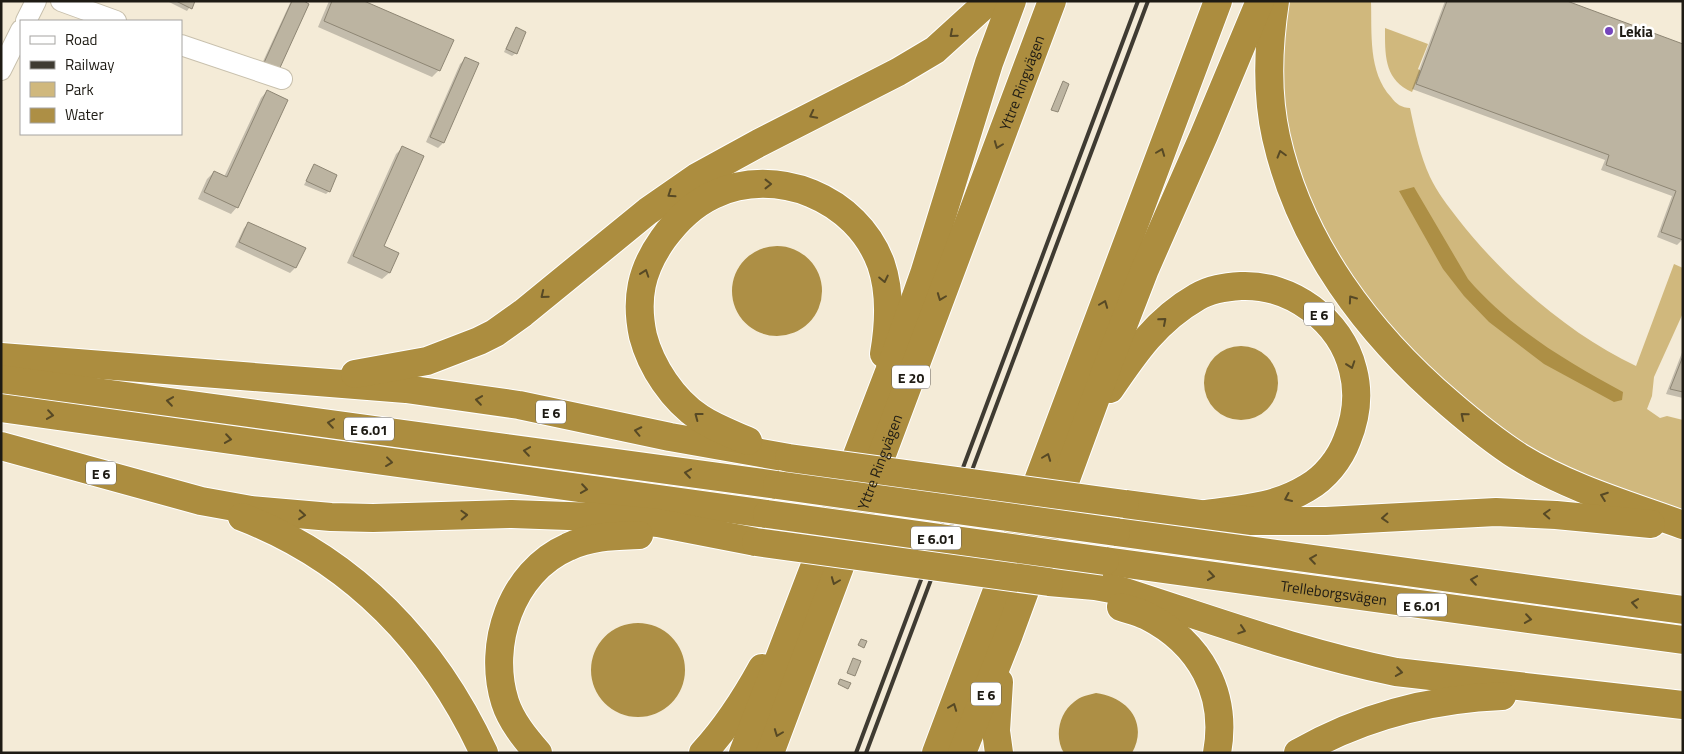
<svg xmlns="http://www.w3.org/2000/svg" width="1684" height="754" viewBox="0 0 1684 754" font-family="'Titillium Web',sans-serif">
	<style>
		.green { fill: #d0b87d }
		.water { fill: #ad8f45 }
		.shadow { fill: #0003 }
		.building { fill: #bcb4a1; stroke: #8e8674 }
		.lines { fill: none; stroke-linecap: round; stroke-linejoin: round }
		.minor-casing { stroke: #c8c0ad; stroke-width: 22 }
		.highway-casing { stroke: #fff; stroke-width: 30 }
		.minor { stroke: #fff; stroke-width: 20 }
		.highway { stroke: #ac8d3f; stroke-width: 28 }
		.rail { stroke: #3f3b32; stroke-width: 4 }
		.highway-bridge-casing { stroke: #fff; stroke-width: 30; stroke-linecap: butt }
		.highway-bridge { stroke: #ac8d3f; stroke-width: 28 }
		.oneway { stroke: #574925 }
		.poi-dot { fill: #7445bc; stroke: #fff; stroke-width: 2 }
		.labels { text-anchor: middle; dominant-baseline: central; stroke-width: 5; stroke-linejoin: round; paint-order: stroke }
		.shield { fill: #fff; stroke: #625f5a; stroke-width: 1 }
		.shield-label { font-size: 14px; font-weight: bold; fill: #1e1b14 }
		.poi-label { font-size: 15px; font-weight: bold; fill: #1e1b14; stroke: #fff; text-anchor: start }
		.street-label { font-size: 15px; fill: #1e1b14; stroke: #fff }
	</style>
	<rect width="100%" height="100%" fill="#f4ebd7"/>
	<path class="green" d="M1280,1H1371C1372,33 1368,72 1391,97C1396,104 1402,108 1410,108C1415,132 1420,155 1430,177C1437,192 1448,206 1458,219C1502,276 1570,335 1636,366L1674,264L1683,268V313L1654,377L1652,396L1647,409L1660,418L1667,416L1683,420V516L1551,465L1439,386L1329,252L1285,148Z
		M1385,28L1428,44L1418,69L1421,71L1412,92C1384,80 1385,55 1385,28Z"/>
	<path class="water" d="M1414,187L1468,279C1510,328 1567,362 1623,392L1622,400L1614,402L1544,364L1489,322L1464,296L1443,269L1399,191Z
		M732 291a45 45 0 1 1 90 0a45 45 0 1 1-90 0Z
		M1204 383a37 37 0 1 1 74 0a37 37 0 1 1-74 0Z
		M591 670a47 47 0 1 1 94 0a47 47 0 1 1-94 0Z
		M1096,693C1127,697 1149,722 1132,753H1064C1054,737 1059,713 1074,702C1081,696 1088,695 1096,693Z"/>
	<path class="shadow" d="M167,1H194L187,11Z
		M291,1H301L308,4L259,70Z
		M329,1H361L439,70L432,77L318,27Z
		M1445,1H1563L1683,46L1682,240L1677,245L1657,237L1672,196L1601,170L1605,160L1412,89Z
		M516,29V53L512,56L504,52L513,32Z
		M465,59L477,64L443,143L438,148L426,142L460,64Z
		M267,91L237,207L231,214L198,199L207,179L214,172L224,177L261,98Z
		M402,148L382,247L398,253L389,273L382,279L347,263L396,154Z
		M314,166L329,191L326,194L304,185Z
		M249,223L304,249L295,268L290,273L235,247L244,228Z
		M1683,350V398L1666,394Z"/>
	<path class="building" d="M176,1H195L192,9Z
		M292,1H304L309,4L278,72L263,65Z
		M332,1H364L454,40L440,71L324,21Z
		M1447,1H1567L1683,44V240L1661,232L1676,191L1606,165L1609,155L1416,84Z
		M516,27L526,32L517,54L506,49Z
		M465,57L479,63L444,143L430,137Z
		M1063,81L1069,84L1058,112L1051,110Z
		M267,90L288,100L238,208L204,192L214,171L227,177Z
		M402,146L424,156L384,246L399,253L390,273L353,256Z
		M314,164L337,175L330,192L306,181Z
		M248,222L306,248L296,268L239,242Z
		M1683,356V392L1670,389Z
		M861,639L867,641L864,648L858,645Z
		M853,658L861,661L855,676L847,673Z
		M840,679L851,683L848,689L838,684Z"/>
	<g class="lines">
		<defs>
			<path id="minor" d="M61,1L116,21
				M26,21L36,1
				M181,45L282,79
				M1,70L21,30"/>
			<g id="highway">
				<path d="M1275,1C1268,46 1266,92 1276,137C1300,244 1368,334 1450,404C1472,423 1494,441 1519,457C1569,488 1628,505 1683,525"/>
				<path d="M1,357L406,389L519,405L670,437L789,458"/>
				<path d="M355,374L427,361L479,341L495,333L523,313L648,211L697,177L759,143L898,72L935,50L989,1"/>
				<path d="M1,379L777,485"/>
				<path d="M1110,389C1135,352 1157,320 1197,297C1210,289 1225,287 1241,286C1291,284 1341,320 1353,370C1359,393 1356,418 1347,440C1340,459 1325,478 1307,488C1274,508 1242,509 1205,514"/>
				<path d="M1,408L767,514"/>
				<path d="M748,441C732,434 715,428 700,418C673,400 651,367 643,336C635,299 641,270 663,239C676,221 692,205 713,195C776,165 857,198 881,264C891,293 889,325 884,354"/>
				<path d="M1,446L201,501L251,510L331,517L373,518L512,514L596,517L658,523L756,542"/>
				<path d="M1125,504L1252,521H1326L1496,512L1556,515L1651,524"/>
				<path d="M242,517C354,560 434,645 484,753"/>
				<path d="M1116,532L1683,610"/>
				<path id="s1" d="M1105,561L1683,640"/>
				<path d="M1049,582L1095,586L1122,591C1213,620 1302,653 1396,672L1683,705"/>
				<path d="M1121,607C1130,610 1139,612 1147,616C1200,643 1228,693 1217,753"/>
				<path d="M999,682L996,731L999,753"/>
				<path d="M538,753C525,738 511,721 505,702C487,645 511,572 568,547C591,536 615,536 639,535"/>
				<path d="M703,753C727,727 745,699 762,668"/>
				<path d="M743,753L889,372L924,274L989,63L1012,1"/>
				<path id="s2" d="M770,753L1052,1"/>
				<path d="M936,753L1218,1"/>
				<path d="M962,753L1009,634L1109,362L1145,269L1204,135L1260,1"/>
				<path d="M1298,753C1361,717 1429,699 1502,696"/>
			</g>
		</defs>
		<use href="#minor" class="minor-casing"/>
		<use href="#highway" class="highway-casing"/>
		<use href="#minor" class="minor"/>
		<use href="#highway" class="highway"/>
		<path class="rail" d="M856,753L1138,1
			M866,753L1148,1"/>
		<defs>
			<path id="highway-bridge" d="M789,458L1125,504
				M777,485L1116,532
				M767,514L1105,561
				M756,542L1049,582"/>
		</defs>
		<use href="#highway-bridge" class="highway-bridge-casing"/>
		<use href="#highway-bridge" class="highway-bridge"/>
	</g>
	<defs><path id="oneway-chevron" d="M-2-3.5L2.5 0L-2 3.5" fill="none" stroke-width="1.6" stroke-linecap="round" stroke-linejoin="round" transform="scale(1.25)"/></defs>
	<g class="oneway">
		<use href="#oneway-chevron" transform="translate(953 34) rotate(139)"/>
		<use href="#oneway-chevron" transform="translate(813 115) rotate(153)"/>
		<use href="#oneway-chevron" transform="translate(998 145) rotate(111)"/>
		<use href="#oneway-chevron" transform="translate(1161 152) rotate(-69)"/>
		<use href="#oneway-chevron" transform="translate(1281 154) rotate(-106)"/>
		<use href="#oneway-chevron" transform="translate(768 184)"/>
		<use href="#oneway-chevron" transform="translate(671 194) rotate(146)"/>
		<use href="#oneway-chevron" transform="translate(645 273) rotate(-71)"/>
		<use href="#oneway-chevron" transform="translate(884 279) rotate(78)"/>
		<use href="#oneway-chevron" transform="translate(544 295) rotate(141)"/>
		<use href="#oneway-chevron" transform="translate(941 297) rotate(111)"/>
		<use href="#oneway-chevron" transform="translate(1352 299) rotate(-125)"/>
		<use href="#oneway-chevron" transform="translate(1104 304) rotate(-69)"/>
		<use href="#oneway-chevron" transform="translate(1163 321) rotate(-41)"/>
		<use href="#oneway-chevron" transform="translate(1351 365) rotate(71)"/>
		<use href="#oneway-chevron" transform="translate(479 400) rotate(-172)"/>
		<use href="#oneway-chevron" transform="translate(170 401) rotate(-172)"/>
		<use href="#oneway-chevron" transform="translate(50 415) rotate(8)"/>
		<use href="#oneway-chevron" transform="translate(698 416) rotate(-143)"/>
		<use href="#oneway-chevron" transform="translate(1464 416) rotate(-140)"/>
		<use href="#oneway-chevron" transform="translate(331 423) rotate(-172)"/>
		<use href="#oneway-chevron" transform="translate(638 431) rotate(-168)"/>
		<use href="#oneway-chevron" transform="translate(228 439) rotate(8)"/>
		<use href="#oneway-chevron" transform="translate(527 451) rotate(-172)"/>
		<use href="#oneway-chevron" transform="translate(1047 457) rotate(-69)"/>
		<use href="#oneway-chevron" transform="translate(389 462) rotate(7)"/>
		<use href="#oneway-chevron" transform="translate(688 473) rotate(-172)"/>
		<use href="#oneway-chevron" transform="translate(584 489) rotate(8)"/>
		<use href="#oneway-chevron" transform="translate(1604 496) rotate(-160)"/>
		<use href="#oneway-chevron" transform="translate(1288 498) rotate(156)"/>
		<use href="#oneway-chevron" transform="translate(1547 514) rotate(-177)"/>
		<use href="#oneway-chevron" transform="translate(302 515) rotate(5)"/>
		<use href="#oneway-chevron" transform="translate(464 515) rotate(-2)"/>
		<use href="#oneway-chevron" transform="translate(1385 518) rotate(177)"/>
		<use href="#oneway-chevron" transform="translate(1313 559) rotate(-172)"/>
		<use href="#oneway-chevron" transform="translate(1211 576) rotate(8)"/>
		<use href="#oneway-chevron" transform="translate(1474 580) rotate(-172)"/>
		<use href="#oneway-chevron" transform="translate(835 581) rotate(111)"/>
		<use href="#oneway-chevron" transform="translate(1635 603) rotate(-172)"/>
		<use href="#oneway-chevron" transform="translate(1528 619) rotate(8)"/>
		<use href="#oneway-chevron" transform="translate(1242 630) rotate(18)"/>
		<use href="#oneway-chevron" transform="translate(1399 672) rotate(9)"/>
		<use href="#oneway-chevron" transform="translate(953 707) rotate(-69)"/>
		<use href="#oneway-chevron" transform="translate(778 733) rotate(111)"/>
	</g>
	<circle class="poi-dot" cx="1609" cy="31" r="5"/>
	<g class="labels">
		<g class="shield">
			<rect x="1304" y="302.5" width="30" height="23" rx="4"/>
			<rect x="892" y="365.5" width="38" height="23" rx="4"/>
			<rect x="536" y="400.5" width="30" height="23" rx="4"/>
			<rect x="344" y="417.5" width="50" height="23" rx="4"/>
			<rect x="86" y="461.5" width="30" height="23" rx="4"/>
			<rect x="911" y="526.5" width="50" height="23" rx="4"/>
			<rect x="1397" y="593.5" width="50" height="23" rx="4"/>
			<rect x="971" y="682.5" width="30" height="23" rx="4"/>
		</g>
		<g class="shield-label">
			<text x="1319" y="314">E 6</text>
			<text x="911" y="377">E 20</text>
			<text x="551" y="412">E 6</text>
			<text x="369" y="429">E 6.01</text>
			<text x="101" y="473">E 6</text>
			<text x="936" y="538">E 6.01</text>
			<text x="1422" y="605">E 6.01</text>
			<text x="986" y="694">E 6</text>
		</g>
		<g class="poi-label">
			<text x="1619" y="31">Lekia</text>
		</g>
		<g class="street-label">
			<text stroke="none"><textPath href="#s2" startOffset="716">Yttre Ringvägen</textPath></text>
			<text stroke="none"><textPath href="#s2" startOffset="311">Yttre Ringvägen</textPath></text>
			<text stroke="none"><textPath href="#s1" startOffset="231">Trelleborgsvägen</textPath></text>
		</g>
	</g>
	<rect width="1684" height="754" fill="none" stroke="#1e1b14" stroke-width="5"/>
	<rect x="20" y="20" width="162" height="115" fill="#ffffff" stroke="#a5a4a1"/>
	<rect x="30" y="36" width="25" height="8" fill="#ffffff" stroke="#a5a4a1"/>
	<text x="65" y="45" font-size="15" fill="#1e1b14">Road</text>
	<rect x="30" y="61" width="25" height="8" fill="#3f3b32" stroke="#a5a4a1"/>
	<text x="65" y="70" font-size="15" fill="#1e1b14">Railway</text>
	<rect x="30" y="82" width="25" height="15" fill="#d0b87d" stroke="#a5a4a1"/>
	<text x="65" y="95" font-size="15" fill="#1e1b14">Park</text>
	<rect x="30" y="108" width="25" height="15" fill="#ad8f45" stroke="#a5a4a1"/>
	<text x="65" y="120" font-size="15" fill="#1e1b14">Water</text>
</svg>
